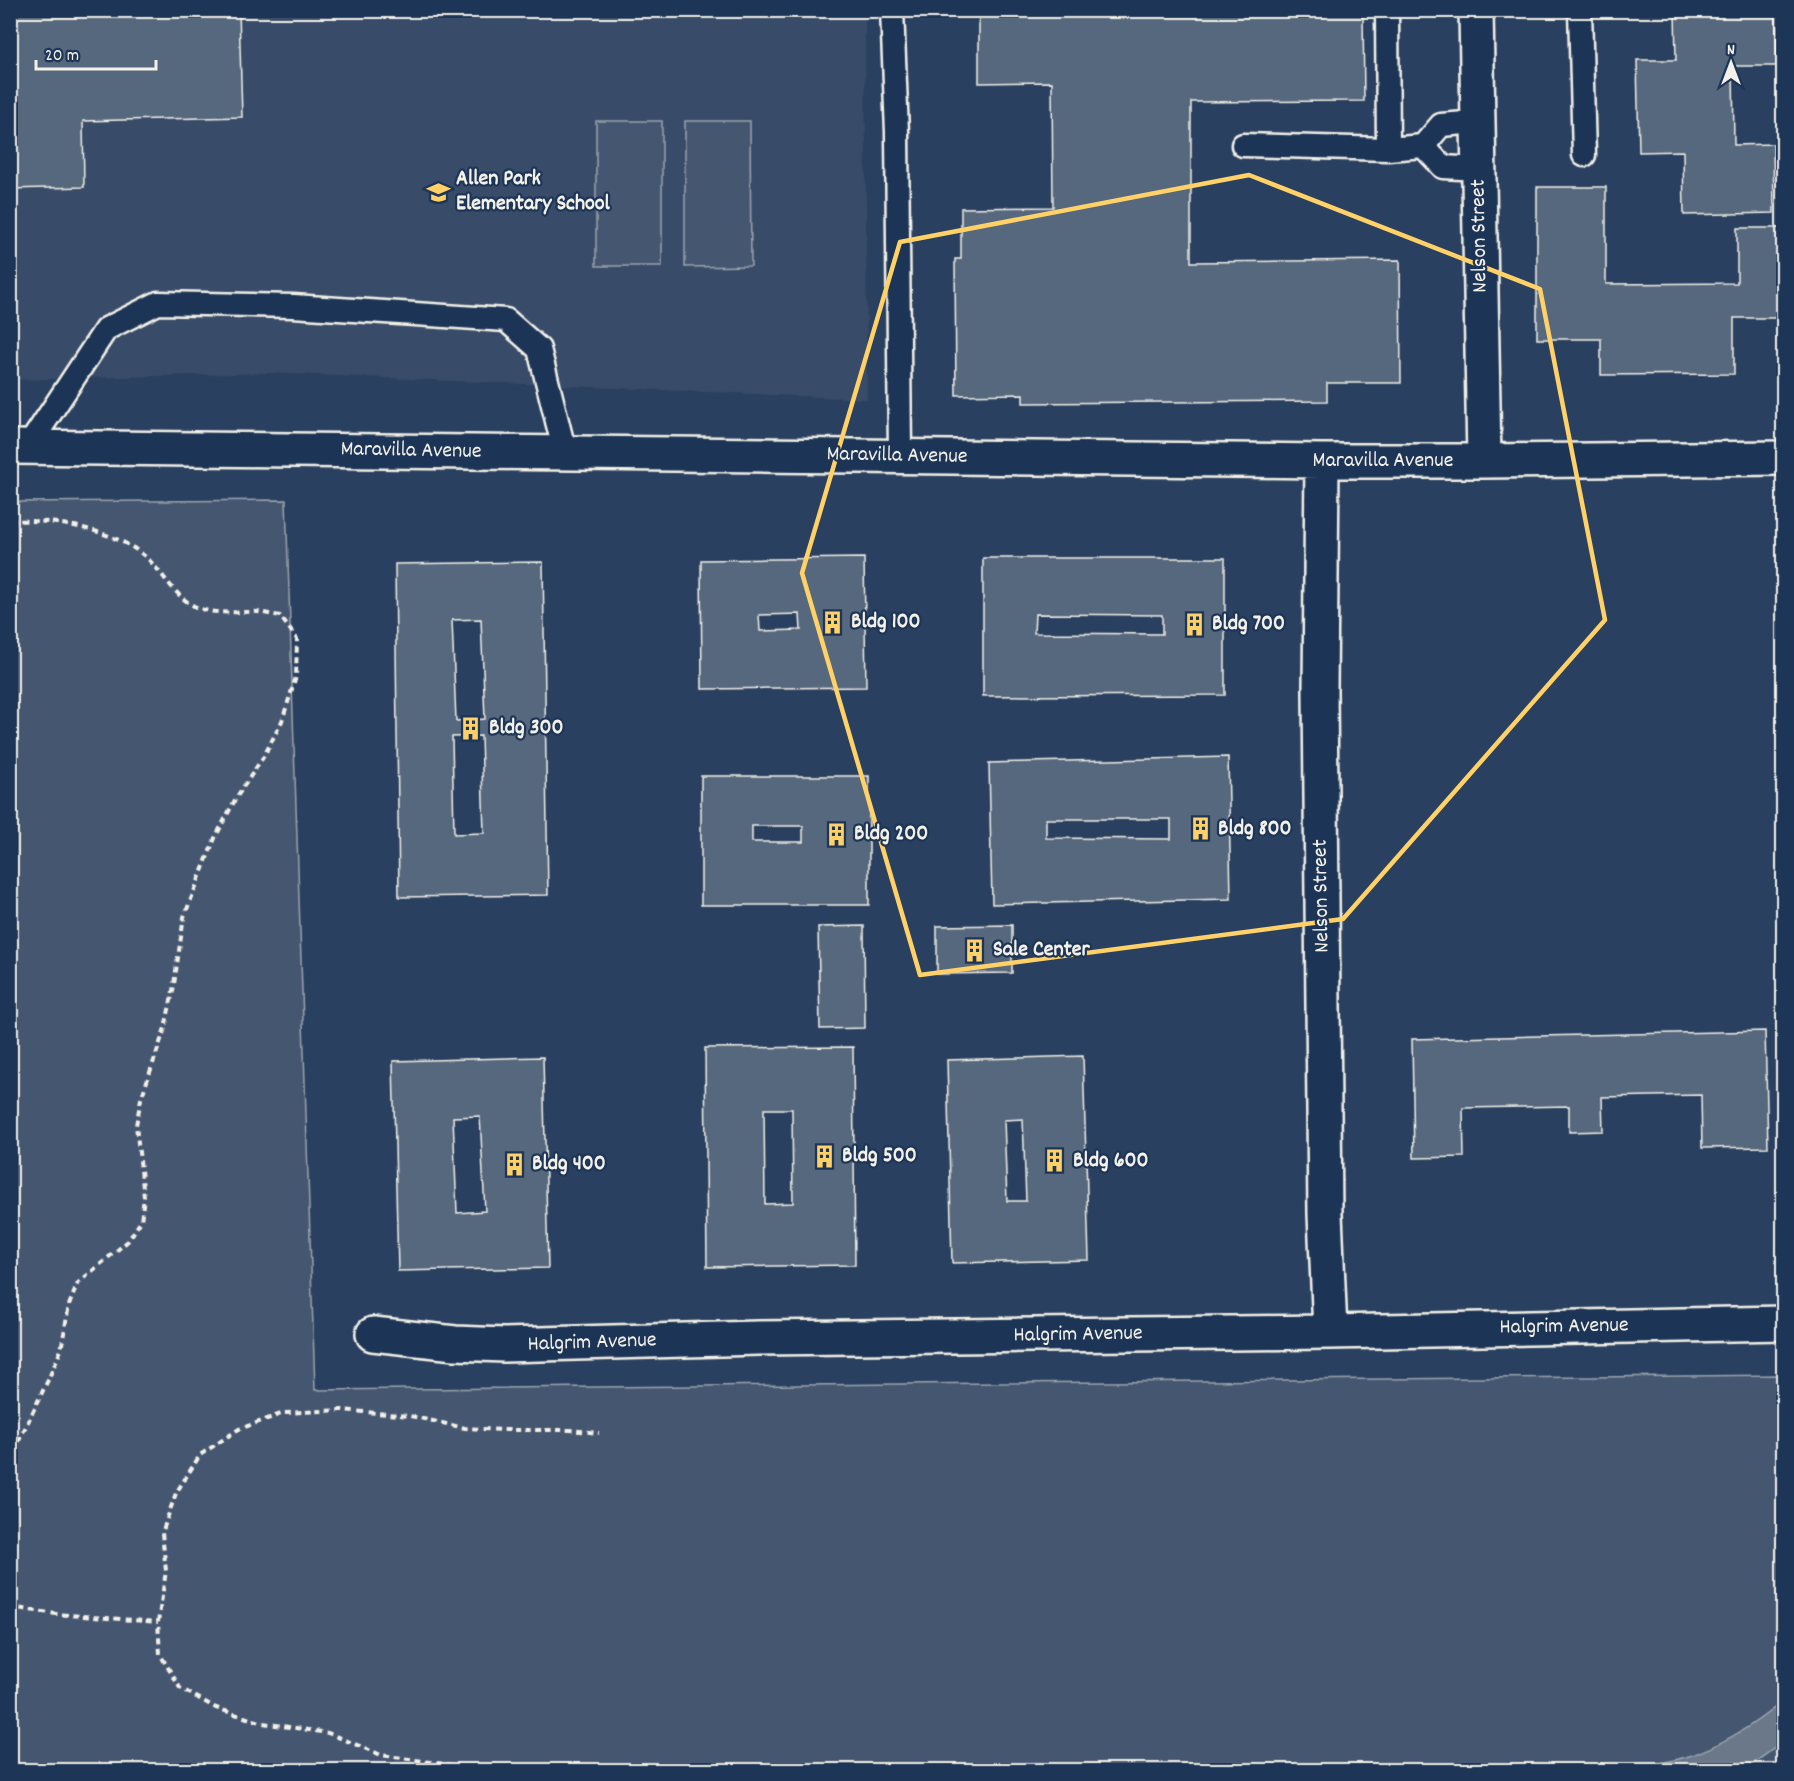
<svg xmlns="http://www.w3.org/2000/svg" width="1794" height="1781" viewBox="0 0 1794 1781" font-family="Dekko,sans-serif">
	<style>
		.built { fill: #374c69 }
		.green { fill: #445771; stroke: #9ca4ac; stroke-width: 1.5 }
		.water { fill: #6a788a; stroke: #a1a8b0; stroke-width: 1.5 }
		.building { fill: #56677d; stroke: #f4f1e8; stroke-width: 1.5; fill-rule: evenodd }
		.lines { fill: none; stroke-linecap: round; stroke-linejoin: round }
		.service-casing { stroke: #f4f1e8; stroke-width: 27 }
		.minor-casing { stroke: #f4f1e8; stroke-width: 38 }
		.path { stroke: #f4f1e8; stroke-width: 4; stroke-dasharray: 6 4.5; stroke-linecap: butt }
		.service { stroke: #1d3557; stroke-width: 22 }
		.minor { stroke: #1d3557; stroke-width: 33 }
		.marked { fill: none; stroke: #ffd166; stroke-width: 4.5; stroke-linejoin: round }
		.labels { text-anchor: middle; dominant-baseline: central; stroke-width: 4.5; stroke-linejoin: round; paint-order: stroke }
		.poi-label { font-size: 22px; font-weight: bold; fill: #f4f1e8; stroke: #1d3557; text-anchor: start }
		.street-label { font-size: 22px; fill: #f4f1e8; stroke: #1d3557 }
	</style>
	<rect width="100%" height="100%" fill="#2a4060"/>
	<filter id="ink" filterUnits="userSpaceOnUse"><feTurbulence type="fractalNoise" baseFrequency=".0167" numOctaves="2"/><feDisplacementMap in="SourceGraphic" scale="12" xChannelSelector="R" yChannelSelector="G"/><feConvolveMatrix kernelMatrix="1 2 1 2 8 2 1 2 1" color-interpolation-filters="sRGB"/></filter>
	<g filter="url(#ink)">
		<path class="built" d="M10,11H865L867,399L269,373L11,380Z"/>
		<path class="green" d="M596,121H662V266H596Z
			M685,121H750L751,266L685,267Z
			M286,500L315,1390L1783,1375V1770H11V502Z"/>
		<path class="water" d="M1783,1701V1742L1744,1770H1622C1643,1766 1666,1763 1686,1757C1723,1745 1754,1725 1783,1701Z"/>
		<path class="building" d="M10,10H239L242,117L83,121L84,187L10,189Z
			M979,10H1363L1364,101L1191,102V262L1400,260L1401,383H1327V401L1023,403V394L956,395L955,259H961V208L1053,207L1052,82L979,83Z
			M1675,10H1776L1777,66H1733L1734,145L1773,144L1774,213L1684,215L1683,151L1639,152L1637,60H1676Z
			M1537,187H1606V284L1737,283V228H1784V318H1734V374L1601,375V339H1537Z
			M864,558L866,687L702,689L701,560ZM800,614L801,630L760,631L759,615Z
			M983,558H1225V695L983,696ZM1035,614L1162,615V634L1034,633Z
			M543,562L548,895L399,897L395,564ZM481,619L485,719L456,721L452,620ZM481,736L484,833L454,834L452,737Z
			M1228,757L1231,899L992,904L989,763ZM1046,819H1171V839L1046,838Z
			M701,776H869V905H701ZM752,826H803V842H752Z
			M1012,925V973L937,974V926Z
			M864,926L865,1028L820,1029L818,927Z
			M1765,1031L1768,1147L1702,1148L1701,1095L1602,1097L1603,1131L1569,1132V1106L1463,1108L1464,1157L1414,1158L1412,1039Z
			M853,1047L855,1265L707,1267L705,1048ZM764,1109H792L793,1203L765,1204Z
			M1083,1056L1089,1260L952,1263L947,1060ZM1023,1119L1026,1201H1007L1004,1120Z
			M543,1057L548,1268L398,1271L393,1061ZM480,1116L485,1211L457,1213L453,1117Z"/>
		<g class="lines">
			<defs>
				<path id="service" d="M892,10L897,132L900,455
					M1387,10L1388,149
					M1580,10L1584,155
					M1243,145L1388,149L1423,146L1441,125L1478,122
					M1423,146L1443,167L1479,169
					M28,447L106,329L158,303L293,306L506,320L539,349L565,453"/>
				<path id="minor" d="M1476,10L1484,461
					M10,447L1322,461H1484L1784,458
					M1322,461L1320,691L1325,1214L1330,1332
					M373,1334L455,1343L504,1345L758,1338L1330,1332L1784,1323"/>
			</defs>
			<use href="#service" class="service-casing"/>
			<use href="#minor" class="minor-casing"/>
			<path class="path" d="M10,521C53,519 117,529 149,560C164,575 175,596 194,606C213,616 238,611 258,612C265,613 273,615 280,616L297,639L296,677L282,721L264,756L236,798L215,838L184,917L173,991L165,1028L141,1099L136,1125L144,1197L141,1221L128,1241L78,1283L69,1305L61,1350L48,1380L17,1445L10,1467
				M10,1607L56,1614L158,1622
				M462,1770L450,1765L381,1755L328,1733L263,1723L216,1708L180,1688L160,1654L158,1622L166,1571L162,1533L176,1493L200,1455L239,1429L284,1413L342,1410L410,1416L465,1428L503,1430H570L599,1433"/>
			<use href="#service" class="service"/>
			<use href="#minor" class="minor"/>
		</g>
	</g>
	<path class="marked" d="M1249,175L1540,289L1605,620L1343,919L920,975L802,573L900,242Z"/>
	<defs>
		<symbol id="school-bare" viewBox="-9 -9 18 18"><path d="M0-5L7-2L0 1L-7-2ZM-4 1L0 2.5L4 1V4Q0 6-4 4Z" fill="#ffd166" stroke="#1d3557" stroke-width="2.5" paint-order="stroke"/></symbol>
		<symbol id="building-bare" viewBox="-9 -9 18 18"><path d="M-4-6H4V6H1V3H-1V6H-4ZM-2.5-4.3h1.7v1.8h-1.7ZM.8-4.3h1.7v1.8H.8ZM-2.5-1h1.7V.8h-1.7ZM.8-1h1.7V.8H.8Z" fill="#ffd166" stroke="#1d3557" stroke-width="2.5" paint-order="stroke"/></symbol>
	</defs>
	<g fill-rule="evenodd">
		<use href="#school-bare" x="422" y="176" width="33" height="33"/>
		<use href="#building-bare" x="816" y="606" width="33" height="33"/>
		<use href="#building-bare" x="1178" y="608" width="33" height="33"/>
		<use href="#building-bare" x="454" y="712" width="33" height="33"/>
		<use href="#building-bare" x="1184" y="812" width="33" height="33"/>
		<use href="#building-bare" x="820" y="818" width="33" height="33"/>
		<use href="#building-bare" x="958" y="934" width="33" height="33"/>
		<use href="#building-bare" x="808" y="1140" width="33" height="33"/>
		<use href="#building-bare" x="1038" y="1144" width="33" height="33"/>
		<use href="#building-bare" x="498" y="1148" width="33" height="33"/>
	</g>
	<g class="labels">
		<g class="poi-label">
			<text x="456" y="179">Allen Park<tspan x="456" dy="25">Elementary School</tspan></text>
			<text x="851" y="622">Bldg 100</text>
			<text x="1212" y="624">Bldg 700</text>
			<text x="489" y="728">Bldg 300</text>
			<text x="1218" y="829">Bldg 800</text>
			<text x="854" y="834">Bldg 200</text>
			<text x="993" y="950">Sale Center</text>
			<text x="842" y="1156">Bldg 500</text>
			<text x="1073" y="1161">Bldg 600</text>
			<text x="532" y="1164">Bldg 400</text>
		</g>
		<g class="street-label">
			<text transform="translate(1480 236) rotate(-91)">Nelson Street</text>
			<text transform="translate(411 451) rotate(1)">Maravilla Avenue</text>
			<text transform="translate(897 456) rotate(1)">Maravilla Avenue</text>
			<text x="1383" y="461">Maravilla Avenue</text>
			<text transform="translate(1322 896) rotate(-91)">Nelson Street</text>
			<text transform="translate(1564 1327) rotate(-1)">Halgrim Avenue</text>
			<text transform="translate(1078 1335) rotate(-1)">Halgrim Avenue</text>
			<text transform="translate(592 1343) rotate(-2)">Halgrim Avenue</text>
		</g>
	</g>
	<rect width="1794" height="1781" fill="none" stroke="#1d3557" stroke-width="36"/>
	<rect x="18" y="18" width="1758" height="1745" fill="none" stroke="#f4f1e8" stroke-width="2" filter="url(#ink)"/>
	<g transform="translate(1731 63)" stroke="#1d3557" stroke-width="4.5" paint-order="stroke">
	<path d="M0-4.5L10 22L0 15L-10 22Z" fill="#f4f1e8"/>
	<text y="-9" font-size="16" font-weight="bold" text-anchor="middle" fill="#f4f1e8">N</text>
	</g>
	<path d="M36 60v9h120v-9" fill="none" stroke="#f4f1e8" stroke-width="3"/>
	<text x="45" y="60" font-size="18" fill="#f4f1e8" stroke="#1d3557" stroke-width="4.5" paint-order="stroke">20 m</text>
</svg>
